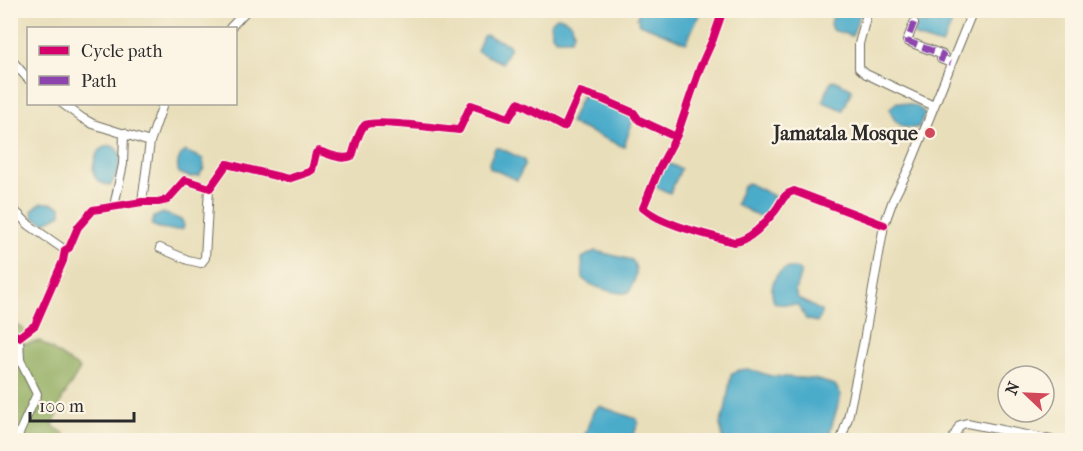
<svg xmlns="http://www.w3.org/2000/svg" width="1083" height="451" viewBox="0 0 1083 451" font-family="'IM FELL French Canon',serif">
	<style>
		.forest { fill: #90ac5f; stroke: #5e6c45; stroke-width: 1.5 }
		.water { fill: #4bacca; stroke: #3b6c7a; stroke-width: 1.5 }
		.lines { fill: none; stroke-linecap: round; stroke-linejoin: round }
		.street-casing { stroke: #6d6a5d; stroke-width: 10 }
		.street { stroke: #fff; stroke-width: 8 }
		.quiet { stroke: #8e44ad; stroke-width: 6; stroke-dasharray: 12 6; stroke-linecap: butt }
		.cycleway-casing { stroke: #fcf5e5; stroke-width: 11 }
		.cycleway { stroke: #d6006c; stroke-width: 8 }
		.poi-dot { fill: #d1495b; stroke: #fcf5e5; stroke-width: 2 }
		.labels { text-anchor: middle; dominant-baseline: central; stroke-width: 5; stroke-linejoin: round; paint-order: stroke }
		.poi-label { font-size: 20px; font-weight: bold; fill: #2b2b2b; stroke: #fcf5e5; text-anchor: end }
	</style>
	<rect width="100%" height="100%" fill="#fcf5e5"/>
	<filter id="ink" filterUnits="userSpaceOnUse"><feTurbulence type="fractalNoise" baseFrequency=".0167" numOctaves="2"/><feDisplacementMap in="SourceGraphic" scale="12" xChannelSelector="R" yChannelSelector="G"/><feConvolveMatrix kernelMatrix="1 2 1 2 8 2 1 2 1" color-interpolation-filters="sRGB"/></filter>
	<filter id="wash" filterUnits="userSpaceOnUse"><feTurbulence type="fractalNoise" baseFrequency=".008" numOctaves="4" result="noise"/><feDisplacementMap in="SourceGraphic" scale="24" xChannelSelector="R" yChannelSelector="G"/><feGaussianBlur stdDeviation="1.35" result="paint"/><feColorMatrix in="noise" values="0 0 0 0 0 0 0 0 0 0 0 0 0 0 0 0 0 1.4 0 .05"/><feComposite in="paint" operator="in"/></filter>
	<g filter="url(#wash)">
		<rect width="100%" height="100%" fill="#e8deb9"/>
		<path class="forest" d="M10,319L24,330L23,344L40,341L80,369L62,399L53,426L65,434L62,440H11Z"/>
		<path class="water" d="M639,11H697L699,15L686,43L640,24L637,18Z
			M836,11H861L852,36L832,30L830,24Z
			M923,11H955L956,14L942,45L916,37L913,33L919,20L926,24L929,17L922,13Z
			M557,17L563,18L572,24L574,33L571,39H556L552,35L551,22Z
			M486,35L508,44L510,47L502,63L477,51L483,36Z
			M834,80L851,88L852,90L843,110L823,102L830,83Z
			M582,95L634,117L624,147L570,123Z
			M897,102L916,106L925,113L919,127C905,131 892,123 890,108Z
			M109,145L116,148L121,156L118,171L111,185C97,184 91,176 94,163C95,159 97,152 100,150C102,147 106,147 109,145Z
			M495,148H500L524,160L525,164L517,180L490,168L489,163Z
			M185,151L203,159L204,168L199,176L189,177L179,173C176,165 178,156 185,151Z
			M665,162L681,169L670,193L654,186Z
			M748,183L774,196L765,217L758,216L736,204L743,186Z
			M41,203H51L61,207V214L44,223L33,217L32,211Z
			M163,213L182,220L184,226L183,229C174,231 160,229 152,225L154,217Z
			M595,251L632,260C640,271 634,282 629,292C619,296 590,286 583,279L582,258Z
			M788,268H795L801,272L795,291L798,298L821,311V316L817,322L806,319L798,305L778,304L774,302C769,289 773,272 788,268Z
			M748,369L771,376L814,379L835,385L841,395L830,432L829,440H726L723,439L720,424L725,411L731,375L739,370Z
			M599,406L637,419L638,423L632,440H585L584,437L594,410Z"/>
	</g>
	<g filter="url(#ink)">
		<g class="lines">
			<defs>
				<path id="street" d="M718,10L722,13L713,39L700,68L677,135L659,169L643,208C662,225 709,235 734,242C750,241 765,223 775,211C782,202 783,194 794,191L884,225
					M868,10L859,44V68L866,74L934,106
					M914,23L907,41L943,55L941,59L951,63
					M230,28L247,10
					M10,58L28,79
					M63,104L82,118L93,124L150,142
					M142,202L150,142L163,104
					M10,206L29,225L65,250
					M114,206L123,164L124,133
					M160,248L188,260L201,263L205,258L209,188
					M10,332L19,337L35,325L63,261L65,250L69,248L78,227L93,210L142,202H158L167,200L185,180L210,188L227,164L288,179L309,172L312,170L316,153L319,151C329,154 342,161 352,156C355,148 358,131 365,125C373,119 444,129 459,130L471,105L509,118L518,103L563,127L565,126L580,92L602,99L634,113L639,120L676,137
					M16,440L37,394L20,360L19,337
					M841,440L848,418L864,341L884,225L893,200L909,168L973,10
					M952,440L960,425L967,423L1051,440"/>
			</defs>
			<use href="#street" class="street-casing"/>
			<use href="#street" class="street"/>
			<path class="quiet" d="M914,23L907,41L943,55L941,59L951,63"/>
			<defs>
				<path id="cycleway" d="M718,10L722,13L713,39L700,68L677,135L659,169L643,208C662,225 709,235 734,242C750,241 765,223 775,211C782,202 783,194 794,191L884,225
					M10,332L19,337L35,325L63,261L65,250L69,248L78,227L93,210L142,202H158L167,200L185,180L210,188L227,164L288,179L309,172L312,170L316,153L319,151C329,154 342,161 352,156C355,148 358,131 365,125C373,119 444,129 459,130L471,105L509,118L518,103L563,127L565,126L580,92L602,99L634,113L639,120L676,137"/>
			</defs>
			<use href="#cycleway" class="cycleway-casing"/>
			<use href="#cycleway" class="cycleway"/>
		</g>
	</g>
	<circle class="poi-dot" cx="930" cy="133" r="6"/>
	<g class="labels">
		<g class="poi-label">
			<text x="918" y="133">Jamatala Mosque</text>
		</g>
	</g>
	<rect width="1083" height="451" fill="none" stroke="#fcf5e5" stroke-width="36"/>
	<rect x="27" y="27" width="210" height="78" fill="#fcf5e5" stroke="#a8a49b" stroke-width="1.5"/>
	<rect x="39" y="46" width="30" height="9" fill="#d6006c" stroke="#a8a49b" stroke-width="1.5"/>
	<text x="81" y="57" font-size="18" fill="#2b2b2b">Cycle path</text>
	<rect x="39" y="76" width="30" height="9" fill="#8e44ad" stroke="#a8a49b" stroke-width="1.5"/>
	<text x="81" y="87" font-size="18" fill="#2b2b2b">Path</text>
	<g transform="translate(1026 394) rotate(293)"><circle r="28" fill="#fcf5e5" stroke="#a8a49b" stroke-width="1.5"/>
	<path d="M0-4.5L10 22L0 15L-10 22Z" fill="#d1495b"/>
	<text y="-9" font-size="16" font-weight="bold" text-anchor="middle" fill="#2b2b2b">N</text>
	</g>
	<path d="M30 412v9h104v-9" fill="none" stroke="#2b2b2b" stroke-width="3"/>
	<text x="39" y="412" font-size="18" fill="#2b2b2b" stroke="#fcf5e5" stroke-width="4.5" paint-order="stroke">100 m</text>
</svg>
